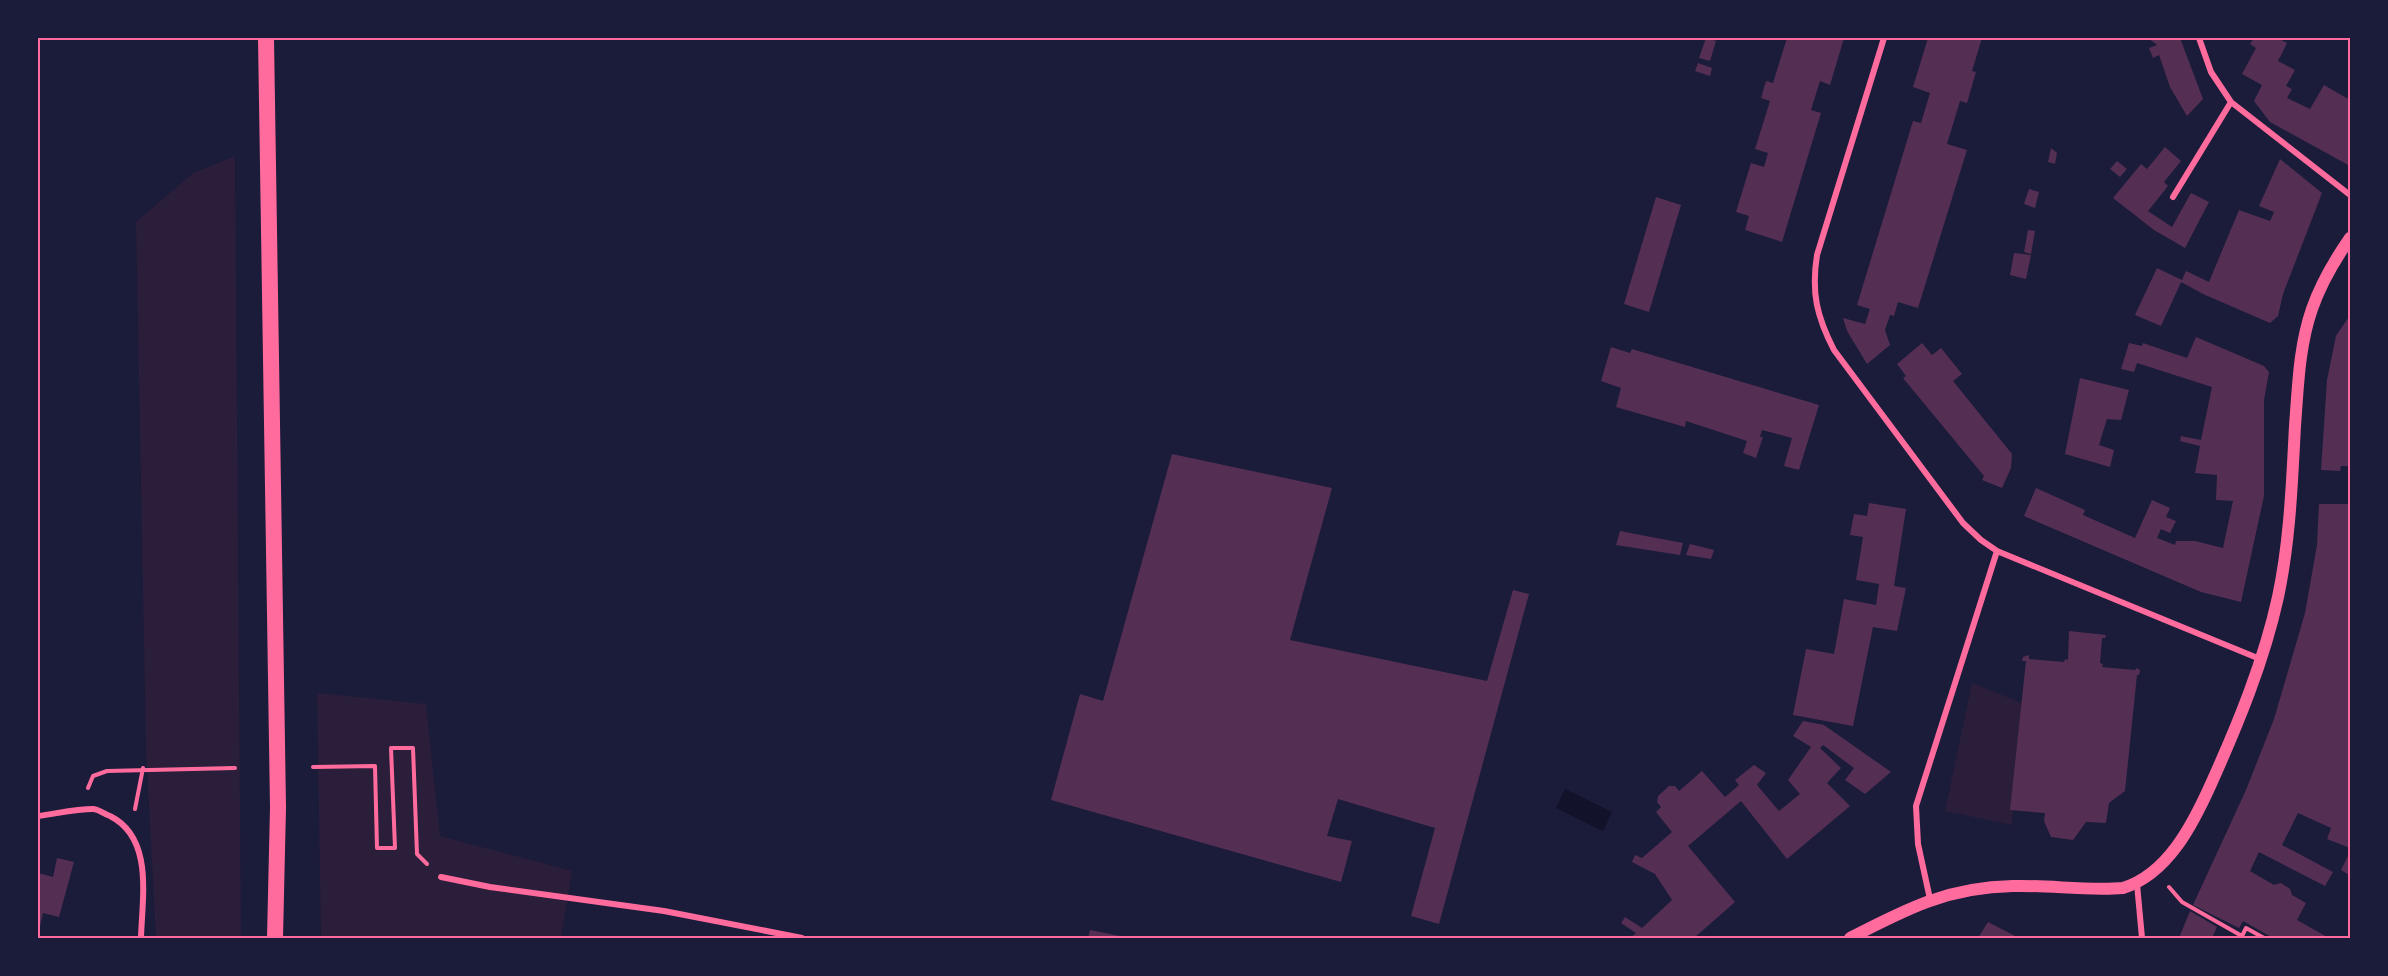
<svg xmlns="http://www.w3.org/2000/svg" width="2388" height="976" viewBox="0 0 2388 976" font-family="Signika,sans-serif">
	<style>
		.green { fill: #2a1e3b }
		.water { fill: #12122b }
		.building { fill: #542f53 }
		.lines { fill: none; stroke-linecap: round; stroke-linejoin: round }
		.path { stroke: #ff6b9d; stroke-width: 4 }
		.minor { stroke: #ff6b9d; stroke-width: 6 }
		.secondary { stroke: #ff6b9d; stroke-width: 12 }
		.trunk { stroke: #ff6b9d; stroke-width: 16 }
		.neatline { fill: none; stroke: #ff6b9d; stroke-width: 2 }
	</style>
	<rect width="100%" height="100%" fill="#1b1b3a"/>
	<path class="green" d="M235,156L241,938H156L146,749L136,222L193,173Z
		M1972,683L2022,703L2012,825L1945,811Z
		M317,693L426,704L440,836L572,871L561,938H321Z"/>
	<path class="water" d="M1565,789L1612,812L1603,831L1556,808Z"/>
	<path class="building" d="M1706,38L1716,41L1710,61L1699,58Z
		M1787,38H1844L1830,85L1820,81L1811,110L1821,113L1782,242L1745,230L1749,216L1736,212L1751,163L1764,167L1768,153L1755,149L1770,101L1761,98L1766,81L1773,83Z
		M1928,38H1982L1972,71L1976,72L1967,103L1960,101L1947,144L1967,150L1918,308L1898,302L1894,316L1890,315L1885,330L1890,345L1867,364L1847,331L1843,318L1865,324L1870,309L1857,305L1913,121L1921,123L1930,93L1913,87Z
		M2148,38H2180L2203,99L2187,116L2170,87L2159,55L2153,58L2149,48L2157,45Z
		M2254,38H2277L2287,43L2278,61L2295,70L2286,86L2292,89L2287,98L2310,109L2324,85L2350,100V166L2270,122L2254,101L2262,85L2242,74L2256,48L2250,44Z
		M1698,63L1712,68L1710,76L1695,71Z
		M2165,147L2181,161L2164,182L2168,186L2148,211L2172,227L2191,193L2209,202L2185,248L2154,230L2113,198L2141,164L2147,169Z
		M2051,148L2057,153L2055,164L2048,162Z
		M2280,159L2322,193L2283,294L2278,316L2270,323L2203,294L2181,282L2186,271L2209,282L2239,210L2270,221L2274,212L2259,206Z
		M2117,161L2127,169L2120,177L2110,169Z
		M2029,189L2039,192L2035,208L2024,204Z
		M1656,197L1681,205L1649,312L1624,304Z
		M2028,230L2035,231L2031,254L2024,252Z
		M2014,253L2031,255L2026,279L2010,275Z
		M2157,268L2182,280L2161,326L2135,315Z
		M2350,315V470L2347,466H2341L2340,471L2321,470L2327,380L2336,336Z
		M2196,337L2264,366L2269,372L2264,400V496L2241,602L2201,592L2024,516L2036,488L2085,510L2083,515L2135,538L2152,500L2170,508L2166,517L2176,521L2170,533L2161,529L2157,538L2175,545L2176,541H2195L2223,548L2233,501L2216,500L2217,475L2195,473L2200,446L2180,441L2181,436L2201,440L2212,387L2137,363L2134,372L2121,369L2129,343L2142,346L2143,343L2187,358Z
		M1922,343L1932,355L1941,348L1962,374L1953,381L2012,454L2011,468L2002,488L1982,480L1984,476L1903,378L1906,376L1897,364Z
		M1611,347L1630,353L1632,349L1819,405L1799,470L1784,466L1792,438L1762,430L1760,437H1763L1756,458L1743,453L1747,441L1686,421L1685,427L1616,407L1621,388L1601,381Z
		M2080,378L2129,390L2121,420L2107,419L2099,445L2114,450L2110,467L2065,454Z
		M1172,454L1332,488L1290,640L1487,681L1513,590L1529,594L1439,924L1411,916L1435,828L1338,799L1327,836L1352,841L1341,882L1051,800L1080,694L1103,701Z
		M1869,503L1906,509L1894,586L1906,588L1897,631L1873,627L1853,726L1793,715L1806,649L1834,654L1844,599L1876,605L1879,584L1856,580L1863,537L1850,535L1854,514L1867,516Z
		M2319,504H2350V848L2327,839L2331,828L2298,813L2282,845L2333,872L2325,886L2259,852L2250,871L2274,885L2281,883L2290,889L2292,895L2306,903L2297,920L2329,938H2273L2243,921L2239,928L2193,905L2246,790L2274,719L2305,613L2317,545Z
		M1620,531L1651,537L1683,543L1680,555L1616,545Z
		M1690,544L1714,550L1711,559L1686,555Z
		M2069,631L2106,635L2105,638H2102L2100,663L2103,664L2102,667L2135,670L2137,668L2140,670L2139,675H2137L2125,791L2109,803L2106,823L2086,822L2073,840L2051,837L2044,821L2045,813L2010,810L2026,661H2022L2023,657L2029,655V659L2064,662L2065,659L2068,660Z
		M1803,721L1824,725L1891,772L1865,794L1845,780L1854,768L1823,745L1820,748L1841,768L1827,783L1850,806L1787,859L1741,801L1688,846L1735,902L1694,938H1630L1636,933L1621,923L1625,917L1642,928L1672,900L1655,874L1632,862L1635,855L1642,858L1672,832L1656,812L1661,807L1657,802L1658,796L1669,786H1675L1679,791L1702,771L1725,797L1739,785L1735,780L1754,765L1766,773L1757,785L1779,811L1800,794L1788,780L1811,747L1793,736Z
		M2350,852V873L2349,875L2341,870Z
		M57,858L74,862L59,917L43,913L40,926H38V873L53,877Z
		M2190,911L2217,927L2212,938H2179Z
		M1988,922L2019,938H1978Z
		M1090,930L1125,937V938H1088Z"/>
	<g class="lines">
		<path class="path" d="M313,767L375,766L377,848H395L391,748H413L417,854L427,864
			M88,788L93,776L107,771L235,768
			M135,809L143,768
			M2169,887L2182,902L2242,936L2246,928L2264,938"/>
		<path class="minor" d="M1884,38L1817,255C1811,293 1817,317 1834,350L1963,523L1981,540L1997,551L2260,659
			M2199,38L2211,72L2231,102L2350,195
			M2173,197L2231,102
			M38,816C55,814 75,809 93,809C98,809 104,814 110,816C154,838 142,898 141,938
			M441,877L490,887L664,911L802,938
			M2137,884L2142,938
			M1930,899L1918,844L1916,806L1997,551"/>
		<path class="secondary" d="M1850,938C1906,909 1948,887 2013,886C2050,885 2087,891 2123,888C2168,874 2193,824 2211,784C2238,724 2264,661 2278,597C2290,541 2292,482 2295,426C2298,387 2299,346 2312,309C2321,283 2334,261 2350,238"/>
		<path class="trunk" d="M266,38L278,807L275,938"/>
	</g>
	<rect width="2388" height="976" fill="none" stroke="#1b1b3a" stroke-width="78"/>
	<rect x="39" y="39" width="2310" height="898" class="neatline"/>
</svg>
